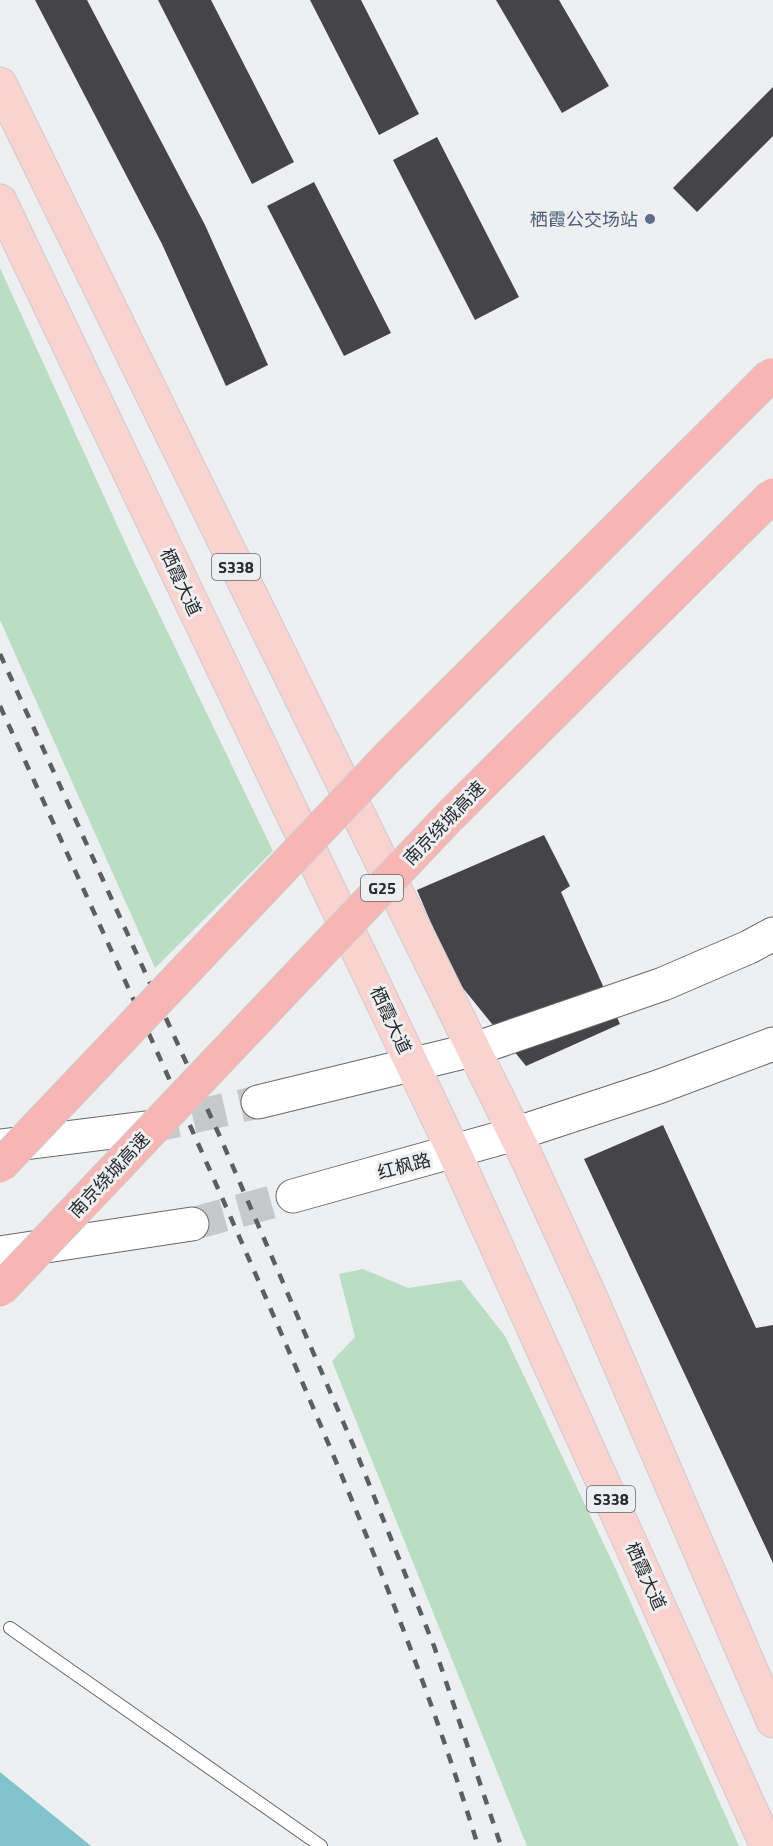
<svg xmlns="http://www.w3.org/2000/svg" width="773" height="1846" viewBox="0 0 773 1846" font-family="'Titillium Web','Noto Sans SC',sans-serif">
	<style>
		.green { fill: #b9dec3 }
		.water { fill: #81c4ce }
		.building { fill: #454548 }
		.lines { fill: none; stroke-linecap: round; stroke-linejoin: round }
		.secondary-tunnel { stroke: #c6c8c9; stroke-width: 33; stroke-dasharray: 33 16; stroke-linecap: butt }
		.service-casing { stroke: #67696b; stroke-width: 14 }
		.secondary-casing { stroke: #67696b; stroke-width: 35 }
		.primary-casing { stroke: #ccc; stroke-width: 35 }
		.service { stroke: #fff; stroke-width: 12 }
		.secondary { stroke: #fff; stroke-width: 33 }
		.primary { stroke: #fad3d1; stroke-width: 33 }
		.rail { stroke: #5d5e5f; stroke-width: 4.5; stroke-dasharray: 10 10; stroke-linecap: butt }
		.motorway-bridge-casing { stroke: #ccc; stroke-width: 35; stroke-linecap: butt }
		.motorway-bridge { stroke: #f7b6b3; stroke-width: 33 }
		.service-dot { fill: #5c6f8a; stroke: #edeff1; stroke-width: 2 }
		.labels { text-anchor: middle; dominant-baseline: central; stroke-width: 6; stroke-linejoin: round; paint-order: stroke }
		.shield { fill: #edeff1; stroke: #646566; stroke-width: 1.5 }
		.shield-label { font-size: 16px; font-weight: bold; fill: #292a2b }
		.service-label { font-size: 18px; fill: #4e5e75; stroke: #edeff1; text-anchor: end }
		.street-label { font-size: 18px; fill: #292a2b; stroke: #edeff1 }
	</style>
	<rect width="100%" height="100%" fill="#edeff1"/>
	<path class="green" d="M0,268L133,560L273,851L155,968L0,620Z
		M363,1269L408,1288L461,1280L505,1336L618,1574L739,1846H527L332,1361L355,1337L339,1274Z"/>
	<path class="water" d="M0,1772L91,1846H0Z"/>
	<path class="building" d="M35,0H87L205,225L268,365L226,386L162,244Z
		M158,0H211L294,162L252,184Z
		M310,0H361L419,114L379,135Z
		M496,0H559L609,86L562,113Z
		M773,87V136L697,212L673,188Z
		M437,137L519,297L475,320L393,160Z
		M314,182L391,333L344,356L267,206Z
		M544,835L570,886L561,892L620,1024L526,1066L454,977L417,890Z
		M663,1125L756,1328L773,1325V1563L584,1159Z"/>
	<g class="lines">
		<path class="secondary-tunnel" d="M145,1128L258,1102
			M192,1224L293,1196"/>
		<defs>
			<path id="service" d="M10,1628L321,1846"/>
			<path id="secondary" d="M258,1102L472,1050L663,984L749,947L773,934
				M1,1146L145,1128
				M293,1196L515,1134L658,1087L773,1044
				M0,1253L192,1224"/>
			<path id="primary" d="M0,84L525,1154L591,1298L773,1721
				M0,201L454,1152L767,1846"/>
		</defs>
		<use href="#service" class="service-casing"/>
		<use href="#secondary" class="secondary-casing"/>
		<use href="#primary" class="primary-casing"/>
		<use href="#service" class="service"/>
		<use href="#secondary" class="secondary"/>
		<use href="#primary" class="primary"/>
		<path class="rail" d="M0,654L221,1139L357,1454L434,1646L501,1846
			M0,706C93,910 186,1113 275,1319C350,1492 423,1666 478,1846"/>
		<defs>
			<path id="motorway-bridge" d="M0,1166L389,756L771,375
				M0,1290L450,816L773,495"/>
		</defs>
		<use href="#motorway-bridge" class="motorway-bridge-casing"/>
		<use href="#motorway-bridge" class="motorway-bridge"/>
	</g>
	<circle class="service-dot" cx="650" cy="219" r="6"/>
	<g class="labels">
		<g class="shield">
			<rect x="212" y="554" width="48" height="26" rx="4.5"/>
			<rect x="361" y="875" width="42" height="26" rx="4.5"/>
			<rect x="587" y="1486" width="48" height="26" rx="4.5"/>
		</g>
		<g class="shield-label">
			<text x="236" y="567">S338</text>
			<text x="382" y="888">G25</text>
			<text x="611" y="1499">S338</text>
		</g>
		<g class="service-label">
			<text x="638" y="219">栖霞公交场站</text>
		</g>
		<g class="street-label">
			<text transform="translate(181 582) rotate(65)">栖霞大道</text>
			<text transform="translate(444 823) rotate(-46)">南京绕城高速</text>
			<text transform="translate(391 1020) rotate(65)">栖霞大道</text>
			<text transform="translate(404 1166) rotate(-15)">红枫路</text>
			<text transform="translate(109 1175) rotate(-47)">南京绕城高速</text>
			<text transform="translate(646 1576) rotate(66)">栖霞大道</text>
		</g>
	</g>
</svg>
